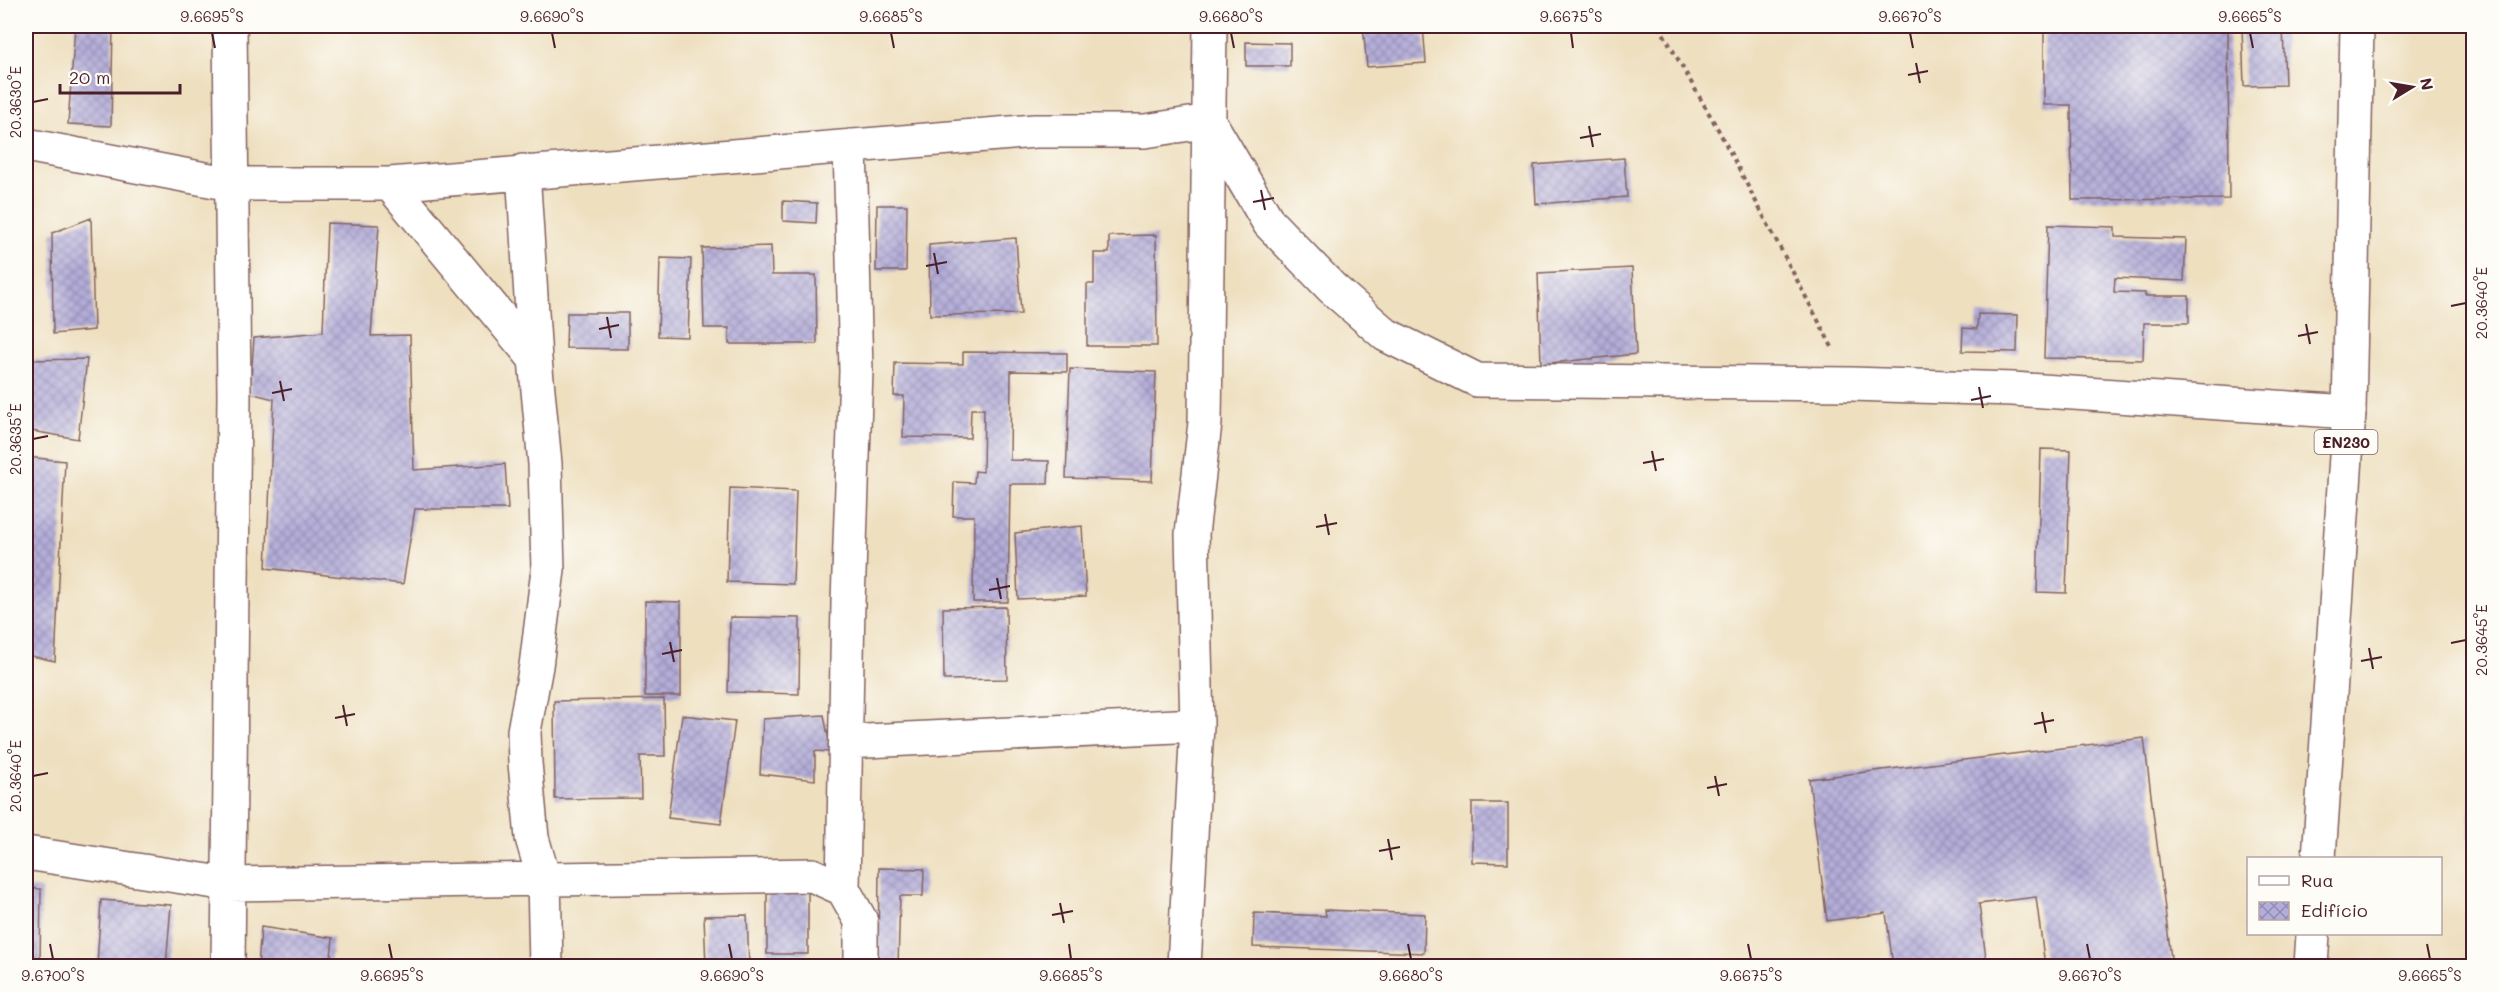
<svg xmlns="http://www.w3.org/2000/svg" width="2499" height="992" viewBox="0 0 2499 992" font-family="Mali,sans-serif">
	<style>
		.building { fill: url(#building-cross-hatch) }
		.lines { fill: none; stroke-linecap: round; stroke-linejoin: round }
		.minor-casing { stroke: #83625f; stroke-width: 36 }
		.major-casing { stroke: #83625f; stroke-width: 36 }
		.path { stroke: #83625f; stroke-width: 4; stroke-dasharray: 4.5 4.5; stroke-linecap: butt }
		.minor { stroke: #fff; stroke-width: 33 }
		.major { stroke: #fff; stroke-width: 33 }
		.ticks { fill: none; stroke: #4a1f2b; stroke-width: 2 }
		.labels { text-anchor: middle; dominant-baseline: central; stroke-width: 4.5; stroke-linejoin: round; paint-order: stroke }
		.shield { fill: #fdfcf7; stroke: #806168; stroke-width: 1.5 }
		.shield-label { font-size: 15px; font-weight: bold; fill: #4a1f2b }
		.neatline { fill: none; stroke: #4a1f2b; stroke-width: 2 }
		.ticks-label { font-size: 15px; text-anchor: middle; fill: #4a1f2b }
	</style>
	<defs>
		<pattern id="building-cross-hatch" width="8" height="8" patternUnits="userSpaceOnUse" patternTransform="scale(1.5)"><rect width="8" height="8" fill="#b3add9"/><path d="M0 0l8 8M0 8l8-8" fill="none" stroke="#948cb0"/></pattern>
	</defs>
	<rect width="100%" height="100%" fill="#fdfcf7"/>
	<filter id="ink" filterUnits="userSpaceOnUse"><feTurbulence type="fractalNoise" baseFrequency=".0167" numOctaves="2"/><feDisplacementMap in="SourceGraphic" scale="12" xChannelSelector="R" yChannelSelector="G"/><feConvolveMatrix kernelMatrix="1 2 1 2 8 2 1 2 1" color-interpolation-filters="sRGB"/></filter>
	<filter id="wash" filterUnits="userSpaceOnUse"><feTurbulence type="fractalNoise" baseFrequency=".008" numOctaves="4" result="noise"/><feDisplacementMap in="SourceGraphic" scale="24" xChannelSelector="R" yChannelSelector="G"/><feGaussianBlur stdDeviation="1.35" result="paint"/><feColorMatrix in="noise" values="0 0 0 0 0 0 0 0 0 0 0 0 0 0 0 0 0 1.4 0 .05"/><feComposite in="paint" operator="in"/></filter>
	<g filter="url(#wash)">
		<rect width="100%" height="100%" fill="#eedfbf"/>
		<g id="blocks">
			<path class="building" d="M75,26H113L111,126L68,124Z
				M1363,26H1423L1426,63L1367,67Z
				M2044,26H2228L2229,199L2072,200L2071,105H2044Z
				M2242,26H2283L2285,85L2244,86Z
				M1246,42L1290,43V66H1246Z
				M1624,158L1627,197L1536,204L1534,165Z
				M783,201L817,203L816,223L783,221Z
				M877,205H907L906,271H876Z
				M91,218L94,330L53,334L52,233Z
				M327,223L379,225L371,336L410,335L414,470L505,464L508,509H415L403,584L266,568L274,399L250,393L254,338L323,332Z
				M2048,225L2115,227V237L2186,239L2184,281L2115,278L2114,292L2145,293V296H2189V323H2144L2143,360L2044,358Z
				M1156,235L1157,346H1087V284H1094V253H1109V236Z
				M1016,238L1021,314L930,315L929,245Z
				M771,246L772,275H816L817,344H729V328H704L702,248Z
				M660,258L691,259L688,337L658,336Z
				M1632,268L1636,354L1541,364L1538,273Z
				M567,313H628V349L566,348Z
				M1978,314L2018,315L2017,352L1962,351L1963,328L1977,329Z
				M963,352L1067,353V372L1011,371L1010,460L1049,461L1048,484H1010L1008,602H973L974,516H953L954,482L974,483L975,471L983,472L984,409H971L970,438L903,437L904,396H894L895,363L963,364Z
				M87,359L78,439L26,430L27,360Z
				M1070,369L1156,372L1152,481L1066,478Z
				M2041,449L2071,450L2066,593L2037,592Z
				M26,457L65,461L55,661L26,655Z
				M730,488L796,491L793,584L727,582Z
				M1082,526L1086,596L1018,599L1015,533Z
				M645,601L681,602V696H645Z
				M1006,607L1007,679L944,680L943,608Z
				M730,617L800,618L799,694L728,692Z
				M664,699L665,756H640L641,798L555,799L554,701Z
				M682,715L735,721L721,824L668,818Z
				M824,715L831,752L815,751V780L760,774L763,719Z
				M2144,738L2172,966H2045L2036,897L1979,904L1987,966H1893L1886,913L1827,921L1809,779Z
				M2472,773H2474V838H2469Z
				M1472,803H1508V863L1472,862Z
				M879,868L924,869L923,896H900L898,966H878Z
				M26,888L41,889L40,966H26Z
				M767,891H808V954H767Z
				M101,900L171,905L166,966H97Z
				M1325,910L1425,914L1424,953L1253,947L1254,913L1326,916Z
				M747,915L749,966H706L704,916Z
				M261,927L333,938L330,966H258Z"/>
		</g>
	</g>
	<g filter="url(#ink)">
		<use href="#blocks" fill-opacity="0" stroke="#83625f" stroke-width="1.5"/>
		<g class="lines">
			<defs>
				<path id="minor" d="M1209,121L1269,223L1332,288L1386,335L1477,380L1851,384L2013,389L2349,412
					M26,145L231,184H390L1035,131H1145L1209,121
					M850,146L856,371L848,602L843,889L861,921V966
					M523,171L535,359L545,464L548,570L536,666L524,731L525,763L532,838L544,879L546,966
					M390,184L535,359
					M846,742L1197,725
					M26,853L228,884L812,875L843,889
					M228,966L234,395L230,26
					M1184,966L1197,725L1192,534L1205,423L1210,26"/>
				<path id="major" d="M2319,858L2349,412L2357,26
					M2311,966L2313,934"/>
			</defs>
			<use href="#minor" class="minor-casing"/>
			<use href="#major" class="major-casing"/>
			<path class="path" d="M1659,26L1719,131L1832,347"/>
			<use href="#minor" class="minor"/>
			<use href="#major" class="major"/>
		</g>
	</g>
	<path class="ticks" d="M212,33L215,48M552,33L555,48M891,33L894,48M1231,33L1234,48M1571,33L1573,48M1910,33L1913,48M2250,33L2253,48M1916,63L1920,83M1908,75L1928,71M33,102L48,99M1589,126L1593,147M1580,138L1601,134M1261,190L1265,210M1253,202L1274,198M934,253L938,274M926,266L947,262M2451,306L2466,303M607,317L611,338M2306,324L2310,344M599,329L619,325M2298,336L2318,332M280,381L284,401M1979,387L1983,408M272,393L292,389M1971,400L1991,396M33,439L48,436M1652,451L1656,471M1643,463L1664,459M1325,514L1329,535M1316,527L1337,523M997,578L1001,599M989,590L1010,586M670,642L674,662M2451,643L2466,640M2369,648L2373,669M662,654L682,650M2361,661L2382,657M343,705L347,726M2042,712L2046,733M335,718L355,714M2034,724L2054,720M33,776L48,773M1715,776L1719,796M1707,788L1727,784M1388,839L1392,860M1379,851L1400,847M1060,903L1064,923M1052,915L1073,911M50,944L53,959M389,944L392,959M729,944L732,959M1069,944L1071,959M1408,944L1411,959M1748,944L1751,959M2087,944L2090,959M2427,944L2430,959"/>
	<g class="labels">
		<rect class="shield" x="2314.5" y="430" width="63" height="24" rx="4.5"/>
		<g class="shield-label">
			<text x="2346" y="442">EN230</text>
		</g>
	</g>
	<rect width="2499" height="992" fill="none" stroke="#fdfcf7" stroke-width="66"/>
	<rect x="2247" y="857" width="195" height="78" fill="#fdfcf7" stroke="#b5a4a5" stroke-width="1.5"/>
	<rect x="2259" y="876" width="30" height="9" fill="#ffffff" stroke="#b5a4a5" stroke-width="1.5"/>
	<text x="2301" y="887" font-size="18" fill="#4a1f2b">Rua</text>
	<rect x="2259" y="902" width="30" height="18" fill="url(#building-cross-hatch)" stroke="#b5a4a5" stroke-width="1.5"/>
	<text x="2301" y="917" font-size="18" fill="#4a1f2b">Edifício</text>
	<g transform="translate(2412 87) rotate(79)" stroke="#fdfcf7" stroke-width="4.5" paint-order="stroke">
	<path d="M0-4.5L10 22L0 15L-10 22Z" fill="#4a1f2b"/>
	<text y="-9" font-size="16" font-weight="bold" text-anchor="middle" fill="#4a1f2b">N</text>
	</g>
	<path d="M60 84v9h120v-9" fill="none" stroke="#4a1f2b" stroke-width="3"/>
	<text x="69" y="84" font-size="18" fill="#4a1f2b" stroke="#fdfcf7" stroke-width="4.5" paint-order="stroke">20 m</text>
	<rect x="33" y="33" width="2433" height="926" class="neatline"/>
	<g class="ticks-label">
		<text x="212" y="22">9.6695°S</text>
		<text x="552" y="22">9.6690°S</text>
		<text x="891" y="22">9.6685°S</text>
		<text x="1231" y="22">9.6680°S</text>
		<text x="1571" y="22">9.6675°S</text>
		<text x="1910" y="22">9.6670°S</text>
		<text x="2250" y="22">9.6665°S</text>
		<text transform="translate(16 102) rotate(-90)" y="5">20.3630°E</text>
		<text transform="translate(2482 303) rotate(-90)" y="5">20.3640°E</text>
		<text transform="translate(16 439) rotate(-90)" y="5">20.3635°E</text>
		<text transform="translate(2482 640) rotate(-90)" y="5">20.3645°E</text>
		<text transform="translate(16 776) rotate(-90)" y="5">20.3640°E</text>
		<text x="53" y="981">9.6700°S</text>
		<text x="392" y="981">9.6695°S</text>
		<text x="732" y="981">9.6690°S</text>
		<text x="1071" y="981">9.6685°S</text>
		<text x="1411" y="981">9.6680°S</text>
		<text x="1751" y="981">9.6675°S</text>
		<text x="2090" y="981">9.6670°S</text>
		<text x="2430" y="981">9.6665°S</text>
	</g>
</svg>
